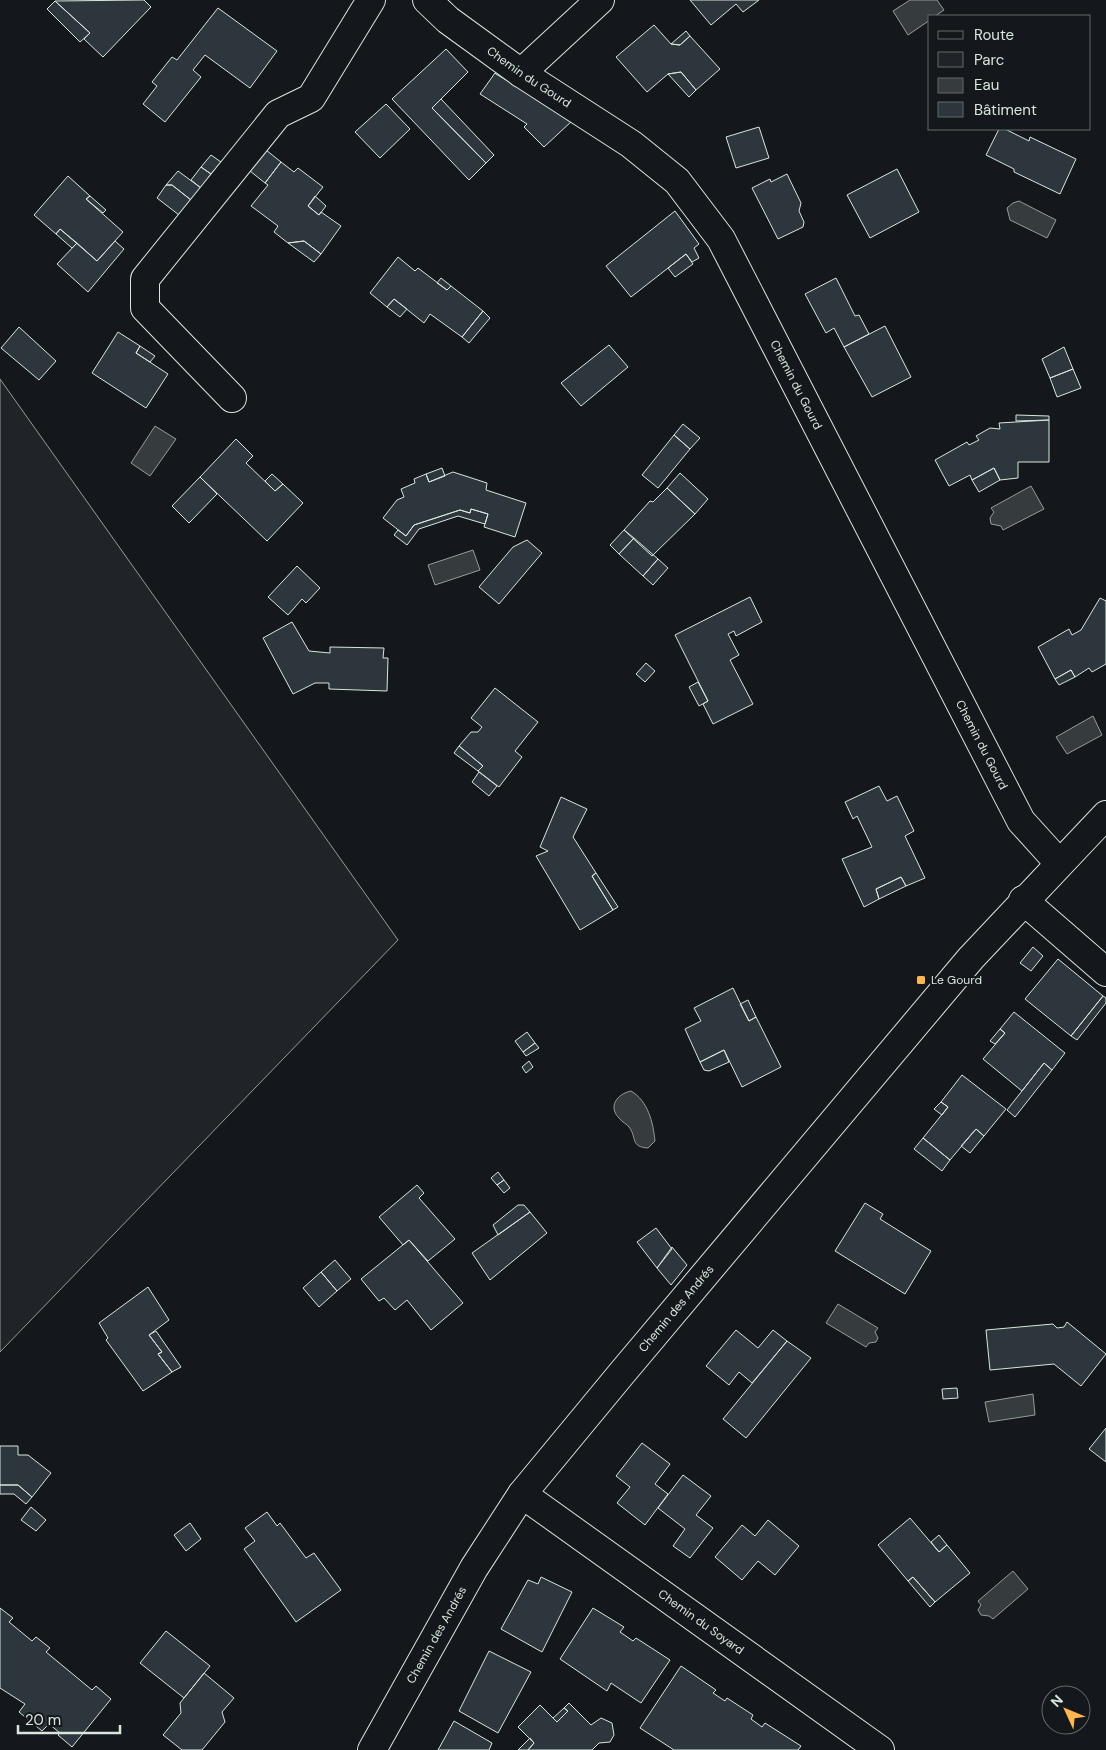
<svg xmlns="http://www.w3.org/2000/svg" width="1106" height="1750" viewBox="0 0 1106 1750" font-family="'DM Sans',sans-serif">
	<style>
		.green { fill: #202428; stroke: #939e99 }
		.water { fill: #363b3e; stroke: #939e99 }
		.building { fill: #2c363c; stroke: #d8e6dc }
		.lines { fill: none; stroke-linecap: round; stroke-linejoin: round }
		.street-casing { stroke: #d8e6dc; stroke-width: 30 }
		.street { stroke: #14181c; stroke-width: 28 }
		.poi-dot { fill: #ffb74d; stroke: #14181c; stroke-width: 2 }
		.labels { text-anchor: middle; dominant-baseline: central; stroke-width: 4; stroke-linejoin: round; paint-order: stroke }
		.street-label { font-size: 12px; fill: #d8e6dc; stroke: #14181c }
		.poi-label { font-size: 12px; fill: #d8e6dc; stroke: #14181c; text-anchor: start }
	</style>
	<rect width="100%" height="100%" fill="#14181c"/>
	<path class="green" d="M0,379L398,940L0,1352Z"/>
	<path class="water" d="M910,0H937L944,10L935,16H930V20L908,35L893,11Z
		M1019,201L1056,220L1047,238L1010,220L1007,208L1013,203Z
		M155,426L176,439L150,476L131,463Z
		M1031,486L1044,509L1003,530L1001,526L991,524L990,518L994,512L991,508Z
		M473,550L480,570L435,585L428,565Z
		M1093,716L1102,735L1067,754L1056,737Z
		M631,1091C648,1101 653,1122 655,1141L648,1148C630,1147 637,1137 629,1127C627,1124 622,1122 620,1119C607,1107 617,1094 631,1091Z
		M838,1304L878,1328L875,1332L878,1338L876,1342L869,1343L866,1347L826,1323Z
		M1033,1394L1035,1415L989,1422L985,1402Z
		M1013,1571L1028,1589L993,1619L989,1616L981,1615L978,1610L981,1605L978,1601Z"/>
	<path class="building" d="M144,0L151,7L103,57L84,39L90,33L55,1Z
		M690,0H759L743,12L736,4L711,25Z
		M55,1L90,33L80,42L47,9Z
		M218,8L277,51L250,88L205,55L193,70L201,77L165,122L143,104L157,86L152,82L172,57L177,60Z
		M654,25L671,44L680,45L690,36L720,69L696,90L681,72L668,74L647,92L616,57Z
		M686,31L690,36L680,45L671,44Z
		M446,49L468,72L432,108L486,163L469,180L392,99Z
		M681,72L696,90L689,97L668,74Z
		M495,73L496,74L573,120L544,147L524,127L527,124L480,94Z
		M441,99L494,155L486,163L432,108Z
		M386,104L410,129L380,158L355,132Z
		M759,127L769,158L736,168L726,137Z
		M999,129H1005L1029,141L1030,137L1076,159L1060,194L1014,172V169L986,155Z
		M266,150L281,162L265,183L250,171Z
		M211,155L221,162L211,174L201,167Z
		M281,162L294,172L298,168L323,187L308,206L319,215L321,212L341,226L321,254L304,241L288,243L274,232L278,226L251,206L268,185L265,183Z
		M201,167L211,174L201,188L191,180Z
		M897,169L919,212L870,238L847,195Z
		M178,171L201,188L191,200L172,185H166Z
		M787,174L801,203L799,211L804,222L803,227L778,239L752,188L770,179L771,182Z
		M68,176L90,196L86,199L123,232L97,261L60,229L56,234L34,215Z
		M166,185H172L191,200L179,215L157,198Z
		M90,196L106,210L103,213L86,199Z
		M315,196L326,206L319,215L308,206Z
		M675,211L699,244L694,248L699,258L692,262L686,254L631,297L606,266Z
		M60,229L77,243L72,248L56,234Z
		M115,241L124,249L88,292L57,264L77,243L97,261Z
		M304,241L321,254L314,262L288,243Z
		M686,254L693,264L675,277L668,268Z
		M398,257L415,271L418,268L447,290L451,286L483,311L462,337L430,314L424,323L394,299L387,307L370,293Z
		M441,278L451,286L447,290L437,283Z
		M836,278L855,316L859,315L869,334L844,347L834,328L826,333L805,294Z
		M394,299L407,309L400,317L387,307Z
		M483,311L490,318L469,343L462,337Z
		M885,326L911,377L872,397L844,347Z
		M19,327L56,361L39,380L1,348Z
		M118,332L140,346L136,353L168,374L146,408L92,373Z
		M609,345L628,367L581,406L561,383Z
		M140,346L155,356L150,362L136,353Z
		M1064,347L1073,369L1050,378L1042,359Z
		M1073,369L1081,388L1057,397L1050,378Z
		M1016,415L1049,416V420L1016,421Z
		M1049,420V462H1018V478L1000,480L994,468L972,480L970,475L949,486L935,460L967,442L969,445L979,440L976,436L990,428L1000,429L999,423Z
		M683,424L700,438L690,449L674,435Z
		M674,435L690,449L658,488L642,475Z
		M236,439L253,456L246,463L275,491L283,484L303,503L267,541L200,477Z
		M442,468L445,476L429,482L426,474Z
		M994,468L1000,480L979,492L972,480Z
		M453,472L487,483L486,490L526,503L515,537L484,527L488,514L471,509L470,513L460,510L414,525L406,536L383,518L397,500L404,497L401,489L415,483L414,479L426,474L429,482Z
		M680,473L708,499L695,514L667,488Z
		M272,474L283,484L275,491L265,481Z
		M200,477L217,494L189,523L172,506Z
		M667,488L695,514L652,556L624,530L650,501L653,502Z
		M471,509L488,514L485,524L458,516L419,529L407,545L394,535L398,530L406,536L414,525L460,510L470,513Z
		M624,530L634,538L619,554L610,545Z
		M634,538L658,559L643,576L619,554Z
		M527,540L542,553L499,604L479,587L513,547Z
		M658,559L668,568L653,585L643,576Z
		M297,566L320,588L306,603L302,599L288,615L268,597Z
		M750,597L762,622L736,636L734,631L728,634L739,655L730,660L753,704L713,724L703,704L708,701L675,635Z
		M1100,598L1106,601V664L1092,672L1089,668L1075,677L1071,670L1055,679L1038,647L1069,629L1072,635L1081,630Z
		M292,622L309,651L330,653V647L384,648L383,658H388L387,691L329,689V683H315L293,694L263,638Z
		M646,663L655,671L645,682L636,674Z
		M1071,670L1075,677L1059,685L1055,679Z
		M698,682L708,701L699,706L689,687Z
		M495,688L538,722L515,751L522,757L499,787L478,771L483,766L459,746L471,732H478L482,727L471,718Z
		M459,746L483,766L478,771L454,753Z
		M479,772L497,786L489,796L472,782Z
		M879,786L887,801L897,796L914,831L905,836L925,878L906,886L901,877L876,889L879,899L864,907L842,859L872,847L857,816L853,819L845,802Z
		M561,797L587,809L573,837L596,873L592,876L613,910L580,930L536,856L548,851L540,847Z
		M596,873L618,907L613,910L592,876Z
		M901,877L906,886L879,899L876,889Z
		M1033,947L1043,956L1031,971L1020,963Z
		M1058,959L1103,996L1071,1036L1025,999Z
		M733,988L749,1021L756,1017L781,1067L742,1087L724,1050L700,1062L685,1029L701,1021L694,1008Z
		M1103,996L1106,998V1003L1077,1040L1071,1036Z
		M748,1000L756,1017L749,1021L740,1004Z
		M1014,1012L1065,1053L1052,1070L1044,1063L1022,1091L983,1059L1005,1033L1000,1029Z
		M1000,1029L1005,1033L995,1044L990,1041Z
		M527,1032L535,1043L523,1052L515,1041Z
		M535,1043L539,1048L526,1056L523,1052Z
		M724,1050L729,1062L709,1071L704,1070L700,1062Z
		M529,1061L533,1067L526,1073L522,1067Z
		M1044,1063L1052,1070L1015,1117L1007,1110Z
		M962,1075L1006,1109L984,1136L976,1129L950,1160L923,1138L948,1107L941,1102Z
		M941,1102L948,1107L942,1115L934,1109Z
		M976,1129L984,1136L970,1153L961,1146Z
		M923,1138L950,1160L942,1171L914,1149Z
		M498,1172L504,1180L497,1185L491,1178Z
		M504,1180L510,1188L504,1193L497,1185Z
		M417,1185L424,1193L419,1198L455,1239L428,1261L409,1240L403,1245L379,1217Z
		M865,1203L883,1214L880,1219L931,1251L905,1294L835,1251Z
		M518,1205H524L530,1212L498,1235L493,1225Z
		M530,1212L547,1233L490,1280L472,1253Z
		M656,1228L672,1249L657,1268L637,1242Z
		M409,1240L463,1303L431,1330L407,1300L395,1310L384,1298L379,1301L361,1279Z
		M672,1247L687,1265L671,1285L657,1268Z
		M335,1260L351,1279L337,1291L321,1272Z
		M321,1272L337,1291L319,1307L303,1288Z
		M148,1287L169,1320L149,1335L162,1352L158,1354L172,1372L143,1391L106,1340L108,1338L99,1323Z
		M1067,1322L1106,1354L1081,1386L1054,1364L990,1370L986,1330L1053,1324L1057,1328L1064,1327Z
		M736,1330L758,1348L773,1330L787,1341L752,1383L739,1372L729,1385L706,1366Z
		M156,1331L181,1367L172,1372L158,1354L162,1352L149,1335Z
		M787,1341L811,1358L746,1438L723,1419Z
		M957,1388L958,1398L943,1399L942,1389Z
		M1106,1428V1462L1089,1449Z
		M642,1443L670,1464L655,1484L668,1494L645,1525L617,1503L630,1487L616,1476Z
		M0,1446H18V1455H28L51,1473L32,1497L18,1485H0Z
		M683,1475L711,1496L696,1515L713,1528L690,1558L673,1546L685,1529L658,1508Z
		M0,1485H18L32,1497L26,1504L14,1494H0Z
		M31,1507L46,1520L36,1531L21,1520Z
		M267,1512L277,1526L280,1523L306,1558L314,1553L341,1590L296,1622L244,1549L255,1541L245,1528Z
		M910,1518L939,1552L947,1545L970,1573L935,1602L913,1577L908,1581L878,1545Z
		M768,1520L799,1546L775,1575L758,1561L742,1580L715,1557L742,1525L755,1536Z
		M190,1523L201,1539L186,1551L174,1535Z
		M939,1535L947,1545L939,1552L931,1542Z
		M541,1577L572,1592L542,1652L501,1629L528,1580L538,1584Z
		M913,1577L935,1602L930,1607L908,1581Z
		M0,1608L13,1618L9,1622L32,1641L36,1637L50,1648L46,1652L92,1690L96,1686L111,1699L72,1747L58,1735L60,1733L49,1724L42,1731L19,1712L25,1704L0,1688Z
		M593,1608L624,1627L620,1632L633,1641L636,1638L670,1660L641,1703L611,1683L607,1691L560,1659Z
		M166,1631L210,1666L184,1698L140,1663Z
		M489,1651L531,1672L498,1733L459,1711Z
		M681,1666L716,1690L713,1693L725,1701L727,1698L753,1715L751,1719L762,1727L765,1723L801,1746L798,1750H674L640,1728Z
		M204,1673L234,1698L222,1712L225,1722L202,1750H182L163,1735L181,1713L180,1703Z
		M569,1703L591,1725L601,1718L612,1723L614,1735L610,1742L599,1743L592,1750H528L534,1743L518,1727L540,1705L557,1722L568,1711L564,1708Z
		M564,1708L568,1711L557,1722L553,1718Z
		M454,1721L492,1743L489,1750H438Z
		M530,1738L534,1743L528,1750H518Z"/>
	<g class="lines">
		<defs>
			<g id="street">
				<path id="s1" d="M427,0L448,20L521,73L631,144L677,181L721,239L1021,821L1059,863"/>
				<path d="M521,73L600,0"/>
				<path d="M232,398L145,308V279L278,114L311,98L371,0"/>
				<path d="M1023,900L1106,972"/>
				<path id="s2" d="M522,1494L880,1750"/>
				<path id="s3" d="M372,1750L474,1568L522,1494L622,1373L971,958L1106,815"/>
			</g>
		</defs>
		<use href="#street" class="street-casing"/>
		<use href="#street" class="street"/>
	</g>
	<rect class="poi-dot" x="916" y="975" width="10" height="10" rx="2.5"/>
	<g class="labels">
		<g class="street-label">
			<text stroke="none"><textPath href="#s1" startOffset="128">Chemin du Gourd</textPath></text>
			<text stroke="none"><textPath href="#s1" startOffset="546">Chemin du Gourd</textPath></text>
			<text stroke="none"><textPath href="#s1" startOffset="951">Chemin du Gourd</textPath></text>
			<text stroke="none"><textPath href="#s3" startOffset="538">Chemin des Andrés</textPath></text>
			<text stroke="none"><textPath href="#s2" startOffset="220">Chemin du Soyard</textPath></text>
			<text stroke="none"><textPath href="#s3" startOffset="132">Chemin des Andrés</textPath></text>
		</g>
		<g class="poi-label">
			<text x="931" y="980">Le Gourd</text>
		</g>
	</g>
	<rect x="928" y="15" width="162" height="115" fill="#14181c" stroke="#626a69"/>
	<rect x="938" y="31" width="25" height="8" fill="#14181c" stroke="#626a69"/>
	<text x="974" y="40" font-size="15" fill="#d8e6dc">Route</text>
	<rect x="938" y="52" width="25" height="15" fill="#202428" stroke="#626a69"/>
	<text x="974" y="65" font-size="15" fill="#d8e6dc">Parc</text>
	<rect x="938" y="78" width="25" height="15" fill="#363b3e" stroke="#626a69"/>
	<text x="974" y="90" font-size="15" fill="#d8e6dc">Eau</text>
	<rect x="938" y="102" width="25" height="15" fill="#2c363c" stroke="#626a69"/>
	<text x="974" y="115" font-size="15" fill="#d8e6dc">Bâtiment</text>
	<g transform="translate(1066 1710) rotate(314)"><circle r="24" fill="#14181c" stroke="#626a69"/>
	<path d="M0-4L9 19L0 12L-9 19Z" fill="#ffb74d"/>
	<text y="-8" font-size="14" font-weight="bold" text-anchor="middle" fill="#d8e6dc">N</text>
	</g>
	<path d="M18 1725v8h102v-8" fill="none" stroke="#d8e6dc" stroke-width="2.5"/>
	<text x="25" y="1725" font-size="15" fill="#d8e6dc" stroke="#14181c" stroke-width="4" paint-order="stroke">20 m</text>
</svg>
